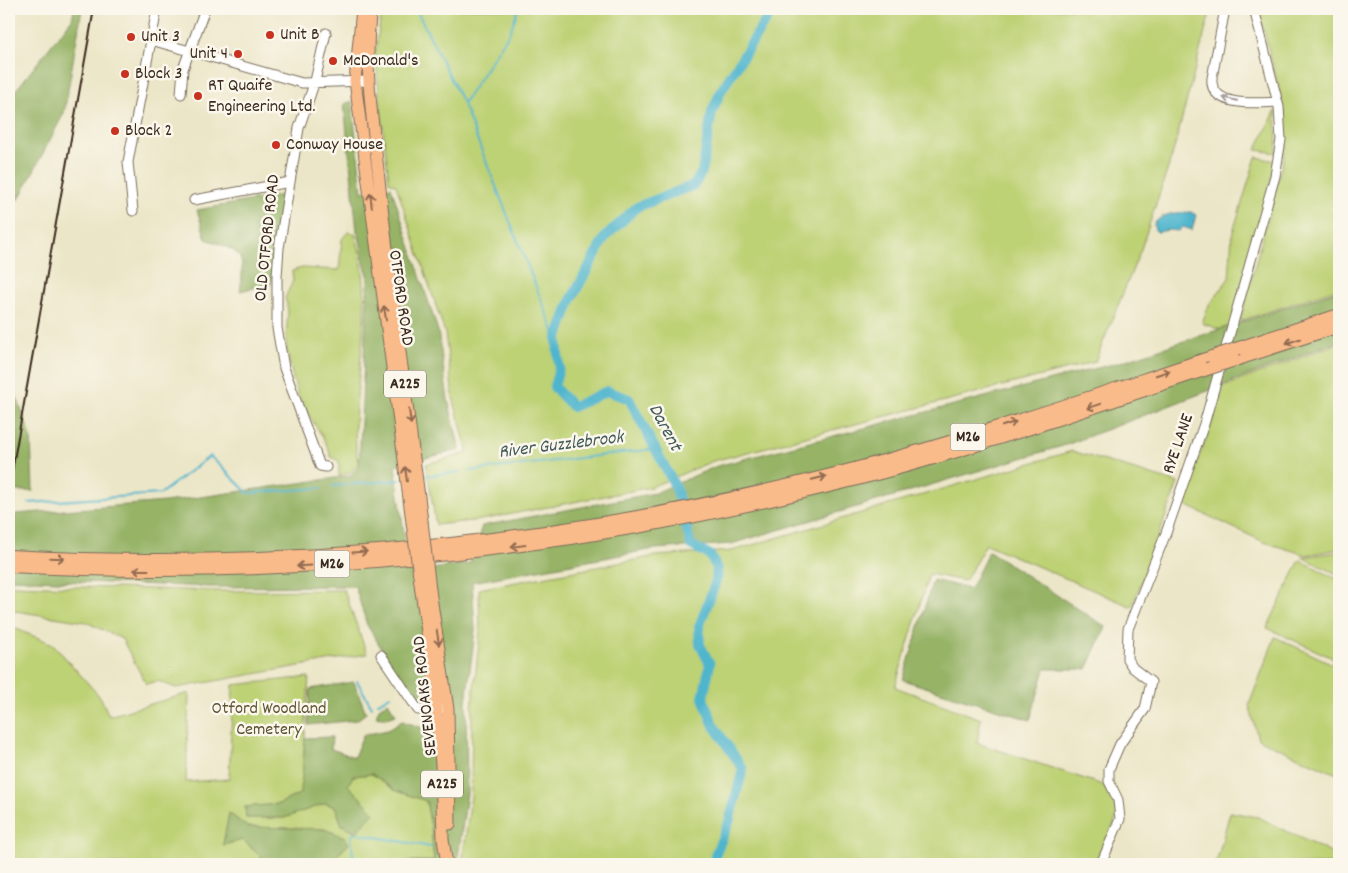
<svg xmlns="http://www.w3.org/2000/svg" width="1348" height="873" viewBox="0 0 1348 873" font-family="Dekko,sans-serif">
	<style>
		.green { fill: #bdd175; stroke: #7c7e4a }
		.forest { fill: #96b366; stroke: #686e42 }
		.water { fill: #4fb5cd; stroke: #457076 }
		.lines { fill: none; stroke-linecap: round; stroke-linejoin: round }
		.stream { stroke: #4fb5cd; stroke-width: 2 }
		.river { stroke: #4fb5cd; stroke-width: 10 }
		.minor-casing { stroke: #796c5a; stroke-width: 11 }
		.major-casing { stroke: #796c5a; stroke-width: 13 }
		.highway-casing { stroke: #796c5a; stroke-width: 14 }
		.minor { stroke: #fff; stroke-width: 9 }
		.major { stroke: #fabb8b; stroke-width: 11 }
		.highway { stroke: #fabb8b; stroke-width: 12 }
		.rail { stroke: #3b2a1e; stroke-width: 2 }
		.major-bridge-casing { stroke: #796c5a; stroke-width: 13; stroke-linecap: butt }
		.highway-bridge-casing { stroke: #796c5a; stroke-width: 14; stroke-linecap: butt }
		.major-bridge { stroke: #fabb8b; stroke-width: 11 }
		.highway-bridge { stroke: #fabb8b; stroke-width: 12 }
		.oneway { stroke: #a79f9a }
		.oneway2 { stroke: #916b4f }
		.poi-dot { fill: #c8321e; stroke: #fbf7ec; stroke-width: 2 }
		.labels { text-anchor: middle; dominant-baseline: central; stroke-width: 5; stroke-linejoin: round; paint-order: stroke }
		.shield { fill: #fbf7ec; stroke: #75685c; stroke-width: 1 }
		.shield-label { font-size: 16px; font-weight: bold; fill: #3b2a1e }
		.poi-label { font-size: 18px; fill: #3b2a1e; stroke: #fbf7ec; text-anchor: start }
		.street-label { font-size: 18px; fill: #3b2a1e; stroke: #fbf7ec }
		.park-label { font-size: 18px; fill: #5c5434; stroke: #fbf7ec }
		.water-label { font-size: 19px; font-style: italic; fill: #425b5b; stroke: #fbf7ec }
	</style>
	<rect width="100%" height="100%" fill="#fbf7ec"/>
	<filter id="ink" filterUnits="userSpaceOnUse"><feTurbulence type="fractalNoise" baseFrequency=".02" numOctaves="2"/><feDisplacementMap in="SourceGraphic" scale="10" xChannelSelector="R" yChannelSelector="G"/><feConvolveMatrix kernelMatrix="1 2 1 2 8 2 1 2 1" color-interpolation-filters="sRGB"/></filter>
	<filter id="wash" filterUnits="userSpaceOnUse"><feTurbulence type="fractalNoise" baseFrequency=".0096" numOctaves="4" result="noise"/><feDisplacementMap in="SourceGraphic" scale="20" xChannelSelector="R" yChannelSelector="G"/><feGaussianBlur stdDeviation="1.12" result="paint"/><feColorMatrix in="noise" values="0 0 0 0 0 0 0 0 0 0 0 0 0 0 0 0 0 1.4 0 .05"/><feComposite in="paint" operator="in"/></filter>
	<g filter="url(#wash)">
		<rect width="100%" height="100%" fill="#ece6c8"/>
		<path class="green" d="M382,9H1211L1172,156L1141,249L1095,362L713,461L651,487L481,520L436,525L426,464L468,453L453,397L445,333L396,185L389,182L375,55Z
			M1258,9H1339V288L1240,321L1284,157L1286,123L1282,101Z
			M1276,110L1277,153L1256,150Z
			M1256,157L1276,161L1229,333L1202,323L1208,307L1229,278L1232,235Z
			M348,232L355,234C375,293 357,365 355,427C355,440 357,453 358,465L349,473L339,476V461L331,457C325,435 310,420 300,399C294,385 290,366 287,351C283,333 292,314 285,298L293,281L292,271L302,268L339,270L342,239Z
			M1339,343V549L1306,555L1264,542L1181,503L1211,426L1223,387Z
			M1072,451L1178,483L1132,607L986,544L965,581L929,574L895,687L981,719L977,743L1103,785L1118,813L1098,864H462L471,796L472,707L480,633L479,589L656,556L732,551Z
			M1339,552V575L1302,557Z
			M1300,560L1339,580V661L1267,628Z
			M9,585L220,591L344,590L367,654L176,688L158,681L146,684L122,639L86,622L9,610Z
			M9,626L53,644L101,698L109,716L189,693L186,782L229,779L233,685L309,677L301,793L279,804L245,807L246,818H284L326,803L336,808L342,825L348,785L353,776L372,774L396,791L426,800L431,827L434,862L412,861L402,864H328L349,844L324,829L247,827L229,813L223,845L243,840L269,864H9Z
			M1275,637L1339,667V775L1258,739L1249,705Z
			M1230,812L1258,817L1339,857V864H1216Z"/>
		<path class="forest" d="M74,9H82L64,113L19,199H9V99L72,19Z
			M352,101L362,192L391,187L438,331L448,400L460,450L395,465L409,573L470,563L482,526L655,493L717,466L1117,363L1339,290V341L1066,445L731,544L654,549L472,582L475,630L466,702L467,794L457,864H402L412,861H434L431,827L426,801L396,791L372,774L353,776L348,785L374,812L357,832L342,825L336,808L326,803L284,818H246L245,807L279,804L301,793L305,738L332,737L331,749L354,757L363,735L388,730L402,721L426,729L424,701L414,700L367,625L355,586L209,587L9,579V541L16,514L165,502L349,476L359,466L368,274C361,260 363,245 357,231L344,104Z
			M282,195L271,284L240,291C246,252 241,252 206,239L197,210Z
			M9,375L31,437L33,491H9Z
			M989,551L1106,627L1087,669H1045L1030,720L903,680L933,580L970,589Z
			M354,682L366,713L357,720L308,725L310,689Z
			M388,702L396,715L386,718L376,716L379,708Z
			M229,813L247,827L324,829L345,837L349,844L328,864H269L243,840L223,845Z"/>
		<path class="water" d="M1191,212L1196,215L1192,230L1183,227L1179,231L1169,230L1157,232L1155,230L1154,224C1163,212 1178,213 1191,212Z"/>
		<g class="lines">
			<path class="stream" d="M416,9L463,103
				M518,9L510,32L463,104L557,339
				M470,471L655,449
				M424,476L460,472
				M333,486L400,480
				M29,503L160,494L210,456L248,493L321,488
				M357,681L372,707
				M378,703L390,696
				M354,864L351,837L354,833L431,847"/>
			<path class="river" d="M715,864V855L729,822L743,769L714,726L703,698L710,664L700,645L699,627L716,581L717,569L710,555L691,545L676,488L629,399L607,391L573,407L554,387L559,368L557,339L571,300L605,237L637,207L694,185L702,172L712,112L721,91L773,9"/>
		</g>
	</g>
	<g filter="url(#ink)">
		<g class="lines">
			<defs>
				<path id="minor" d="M1225,9L1212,78C1209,108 1257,103 1278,102
					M151,40L302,83L369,81
					M181,94L183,69L205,9
					M194,200L290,182
					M133,211L128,162L157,9
					M326,467L320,466L284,368L277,328V276L279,248L299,128L315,81L326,33
					M381,655L418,710L443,709
					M1101,864L1120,819L1118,800L1109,781V769L1120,744L1145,709L1151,682L1133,668L1127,659L1128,629L1166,533L1204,424L1275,176L1281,140L1279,107L1254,9"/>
				<path id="major" d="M362,9L355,81L412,522
					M371,9C363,65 373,122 379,179C391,293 408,407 422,521
					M430,590L448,709L450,824
					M421,591L434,679L441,765L443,839L447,864"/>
				<path id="highway" d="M1239,348L1339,315
					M1235,360L1339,326
					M9,556C286,571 565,543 835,474C962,442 1087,398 1212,357
					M9,566C283,581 559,553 825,487C955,456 1081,411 1207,369"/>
			</defs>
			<use href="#minor" class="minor-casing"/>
			<use href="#major" class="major-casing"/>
			<use href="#highway" class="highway-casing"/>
			<use href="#minor" class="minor"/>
			<use href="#major" class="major"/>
			<use href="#highway" class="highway"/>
			<path class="rail" d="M9,488L94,9"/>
			<defs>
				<path id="major-bridge" d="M422,521L430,590
					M412,522L421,591"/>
				<path id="highway-bridge" d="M1212,357L1239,348
					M1207,369L1235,360"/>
			</defs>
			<use href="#major-bridge" class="major-bridge-casing"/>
			<use href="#highway-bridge" class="highway-bridge-casing"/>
			<use href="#major-bridge" class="major-bridge"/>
			<use href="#highway-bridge" class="highway-bridge"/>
		</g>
		<defs><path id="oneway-shaft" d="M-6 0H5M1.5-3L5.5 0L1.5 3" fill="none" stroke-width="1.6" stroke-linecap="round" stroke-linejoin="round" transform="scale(1.25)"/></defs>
		<use class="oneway" href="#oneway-shaft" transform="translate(1230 99) rotate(-166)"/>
		<g class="oneway2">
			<use href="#oneway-shaft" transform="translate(371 200) rotate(-96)"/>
			<use href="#oneway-shaft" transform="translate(385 313) rotate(-98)"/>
			<use href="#oneway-shaft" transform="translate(1293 341) rotate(162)"/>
			<use href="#oneway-shaft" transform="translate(1163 373) rotate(-18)"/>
			<use href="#oneway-shaft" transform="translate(1094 406) rotate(162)"/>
			<use href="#oneway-shaft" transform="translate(410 417) rotate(83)"/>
			<use href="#oneway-shaft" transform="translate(1009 424) rotate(-18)"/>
			<use href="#oneway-shaft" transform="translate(406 474) rotate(-97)"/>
			<use href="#oneway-shaft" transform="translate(819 478) rotate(-14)"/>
			<use href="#oneway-shaft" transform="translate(518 546) rotate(172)"/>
			<use href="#oneway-shaft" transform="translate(360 552) rotate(-4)"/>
			<use href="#oneway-shaft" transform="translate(57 558) rotate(2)"/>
			<use href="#oneway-shaft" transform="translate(304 566) rotate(177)"/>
			<use href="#oneway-shaft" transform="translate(141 570) rotate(-180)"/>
			<use href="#oneway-shaft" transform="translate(438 638) rotate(81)"/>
		</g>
	</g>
	<g class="poi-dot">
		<circle cx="270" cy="35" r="5"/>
		<circle cx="131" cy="37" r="5"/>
		<circle cx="238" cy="54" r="5"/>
		<circle cx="333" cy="61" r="5"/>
		<circle cx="125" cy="74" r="5"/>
		<circle cx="198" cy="96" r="5"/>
		<circle cx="115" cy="131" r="5"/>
		<circle cx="276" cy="145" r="5"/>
	</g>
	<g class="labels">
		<g class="shield">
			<rect x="384" y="370.5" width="42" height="27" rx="4"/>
			<rect x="950.5" y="423.5" width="35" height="27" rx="4"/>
			<rect x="314.5" y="550.5" width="35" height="27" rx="4"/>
			<rect x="421" y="770.5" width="42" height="27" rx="4"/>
		</g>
		<g class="shield-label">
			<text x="405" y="384">A225</text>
			<text x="968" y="437">M26</text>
			<text x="332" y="564">M26</text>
			<text x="442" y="784">A225</text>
		</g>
		<g class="poi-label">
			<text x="280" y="35">Unit B</text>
			<text x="141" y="37">Unit 3</text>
			<text x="228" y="54" text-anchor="end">Unit 4</text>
			<text x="343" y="61">McDonald's</text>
			<text x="135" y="74">Block 3</text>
			<text x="208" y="86">RT Quaife<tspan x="208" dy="21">Engineering Ltd.</tspan></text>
			<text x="125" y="131">Block 2</text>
			<text x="286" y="145">Conway House</text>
		</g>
		<g class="street-label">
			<text transform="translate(268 238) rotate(-84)">OLD OTFORD ROAD</text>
			<text transform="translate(400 298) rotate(82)">OTFORD ROAD</text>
			<text transform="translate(1179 444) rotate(-71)">RYE LANE</text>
			<text transform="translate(426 696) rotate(-96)">SEVENOAKS ROAD</text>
		</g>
		<g class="park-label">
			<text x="269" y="709">Otford Woodland<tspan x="269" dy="21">Cemetery</tspan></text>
		</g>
		<g class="water-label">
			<text transform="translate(664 428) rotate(62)">Darent</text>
			<text transform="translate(561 446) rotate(-7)">River Guzzlebrook</text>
		</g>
	</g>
	<rect width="1348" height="873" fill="none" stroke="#fbf7ec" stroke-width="30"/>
</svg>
